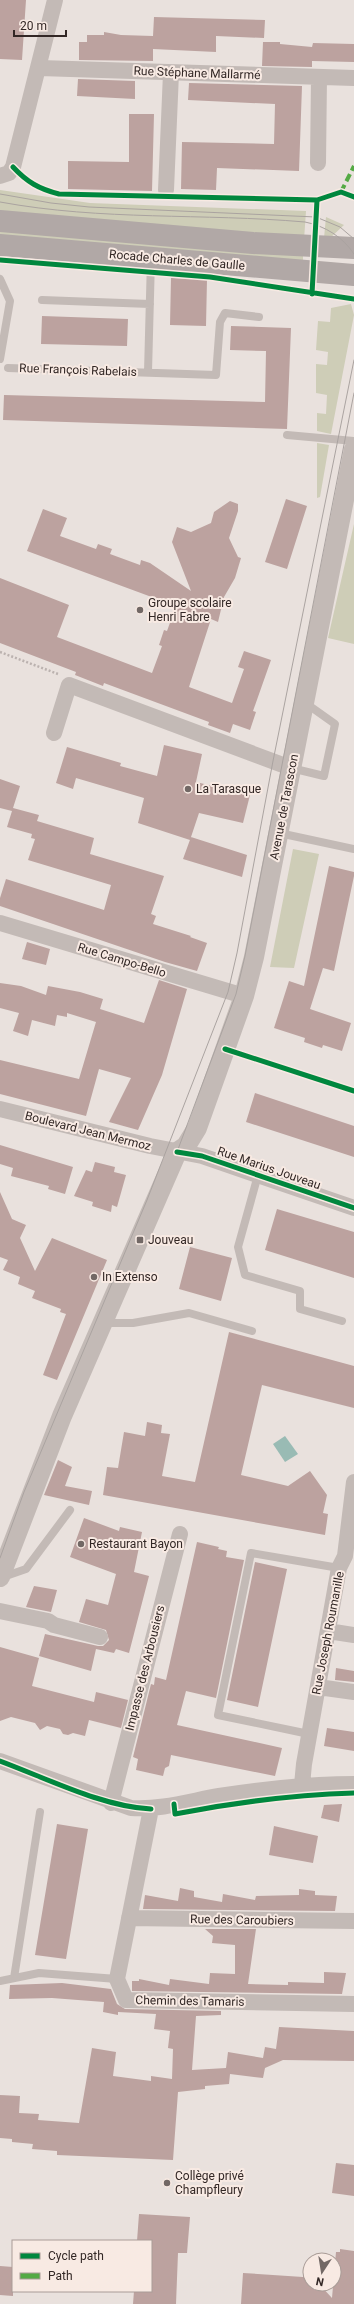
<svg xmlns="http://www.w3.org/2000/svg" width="354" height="2304" viewBox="0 0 354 2304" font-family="Roboto,sans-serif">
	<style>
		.green { fill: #cecdb7 }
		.water { fill: #99bbb4 }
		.building { fill: #bca29f }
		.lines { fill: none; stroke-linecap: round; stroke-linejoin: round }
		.path { stroke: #bbb2af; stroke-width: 2.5; stroke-dasharray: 2 2; stroke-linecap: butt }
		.service { stroke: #c3bab6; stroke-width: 8 }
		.minor { stroke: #c3bab6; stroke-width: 16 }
		.tertiary { stroke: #c3bab6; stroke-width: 20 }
		.primary { stroke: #b1a8a6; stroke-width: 22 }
		.tram { stroke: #aaa3a0; stroke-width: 1 }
		.quiet { stroke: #54aa44; stroke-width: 4; stroke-dasharray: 8 4; stroke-linecap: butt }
		.cycleway-casing { stroke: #f8eae3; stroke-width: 8 }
		.cycleway { stroke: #00873e; stroke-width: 5 }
		.poi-dot { fill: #726865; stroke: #f8eae3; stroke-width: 1.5 }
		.labels { text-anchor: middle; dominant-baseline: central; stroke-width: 4; stroke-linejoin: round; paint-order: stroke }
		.street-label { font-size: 12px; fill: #322725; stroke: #f8eae3 }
		.poi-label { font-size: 12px; fill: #322725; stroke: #f8eae3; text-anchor: start }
	</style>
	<rect width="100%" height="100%" fill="#e9e1dd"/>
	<path class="green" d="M0,190L90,203L306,211L304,240L0,212Z
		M326,217L344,225L329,239L324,238Z
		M0,231L303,256V262L0,236Z
		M351,304L354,315L331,434L317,431V413L326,414L327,395L316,393V364L327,365L328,352L316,350L318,321L330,322L331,308Z
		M317,443L329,445L320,497L317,498Z
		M354,524V644L328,638Z
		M293,849L319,854L294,968L270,967Z"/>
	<path class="water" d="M285,1436L298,1454L285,1462L273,1444Z"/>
	<path class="building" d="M0,0H26L22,60L0,59Z
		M154,17L265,20L264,38L216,36V52L153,49V61L79,60V42H87V35H104V32L121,35L153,36Z
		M263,42H280V44L312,47L313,43L354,44V62L312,61V67L262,66Z
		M78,79L135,81V99L77,96Z
		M189,83L302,86L299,171L217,168L216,190L181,189L182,142L274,144L275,104L188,100Z
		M129,114H154L152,191L68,189V161L129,162Z
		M171,278L207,279L206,326L170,325Z
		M42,316L128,319L127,346L41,344Z
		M231,326L291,328L287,429L3,420L4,395L265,402L266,351L230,350Z
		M286,499L307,506L287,569L265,562Z
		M230,501L238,504V511L229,538L238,557L241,558L235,578L224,597L218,622L211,619L189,687L232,703L244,669L238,667L244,651L271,660L253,711L256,712L250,730L233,724L230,733L208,725L209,722L104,683L103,686L75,675L76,672L0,643V578L69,605L57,637L152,673L162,646L159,645L164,630L167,631L176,606L27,551L43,509L67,518L60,536L96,549L98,544L112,549L110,554L140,565L141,560L150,563L191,591L172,542L177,527L191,532L211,523L214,512Z
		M164,745L202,754L196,782L250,795L243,823L199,813L190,840L138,823L144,798L76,778L73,789L56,783L67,747L121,763L120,766L157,776Z
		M0,779L20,786L13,808L39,815L37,821L94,838L90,854L164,876L151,914L156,916L153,924L191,936L190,937L207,943L197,971L165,962L0,906V898L6,879L104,910L111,885L28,860L35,839L31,838L32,834L7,827L12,811L0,808Z
		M191,837L247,855L242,877L183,859Z
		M329,866L354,872V876L334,971L323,968L310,1009L351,1023L342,1051L323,1045L322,1048L304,1042L305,1038L274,1028L289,981L304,986Z
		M27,942L50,949L46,965L22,959Z
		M159,980L187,989L162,1075L138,1130L109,1122L131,1078L99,1069L86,1116L0,1094V1060L79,1079L96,1022L67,1013V1017L57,1015L55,1026L32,1020L28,1036L13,1031L19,1013L0,1008V983L21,986L46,995L48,986L80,992L103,999L100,1009L144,1023Z
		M255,1093L354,1126V1157L246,1122Z
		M0,1145L73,1167L65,1194L48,1189L49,1186L11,1176L13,1168L0,1164Z
		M95,1162L115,1167L114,1172L126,1175L117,1207L112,1205L111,1212L92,1206L93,1202L74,1196L86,1170L92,1172Z
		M0,1192L12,1219L26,1225L20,1238L35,1271L52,1238L107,1260L57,1380L43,1375L66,1314L60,1312L61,1309L32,1298L35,1291L18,1284L20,1277L3,1270L8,1260L0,1257Z
		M277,1209L354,1232V1278L265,1250Z
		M190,1247L232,1258L221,1301L179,1289Z
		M229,1332L354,1366V1408L262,1385L241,1475L288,1486L310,1471L327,1495L323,1513L328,1514L325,1535L103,1495L107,1467L118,1468L124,1432L145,1436L147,1422L162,1425L161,1433L170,1434L162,1476L195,1482Z
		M58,1460L72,1467L65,1486L92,1491L89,1505L44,1495Z
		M84,1518L119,1531L120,1527L142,1532L134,1572L149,1576L129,1653L116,1649L114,1653L96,1649L91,1671L39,1656L45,1634L98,1646H103L109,1640L106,1630L79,1622L86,1599L108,1605L116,1574L70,1557Z
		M197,1542L219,1547L218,1549L227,1551L226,1557L244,1560L216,1698L186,1691L177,1725L282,1748L275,1776L171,1755L169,1766L165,1768L163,1776L136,1770L138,1759L133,1757L151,1684L154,1685L155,1677L166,1680Z
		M255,1562L287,1569L258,1707L227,1700Z
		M34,1586L57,1590L51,1612L26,1607Z
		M0,1647L39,1658L32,1686L94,1702L96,1692L128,1700L121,1728L89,1720L85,1736L73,1733L68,1735L63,1734L60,1729L47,1726L40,1730L35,1723L11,1717L0,1721Z
		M336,1668L354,1671V1682L335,1680Z
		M327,1728L354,1732V1751L324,1746Z
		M342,1804L339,1822L321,1818L324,1805Z
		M57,1824L88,1829L66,1959L35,1955Z
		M274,1826L318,1836L313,1863L269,1855Z
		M180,1888L194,1891V1897L222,1902L223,1894L255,1900L256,1896L299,1895V1889L315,1891V1895L337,1896L335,1911L143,1909L145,1895L178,1901Z
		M205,1929H256L248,1984L288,1985V1982L324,1983V1972L346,1973L342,1994L132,1991V1981H139V1979L169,1985L170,1979L209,1984L210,1973L235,1974V1945L212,1943L213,1936Z
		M62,1983L111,1989L117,2004L125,2009L221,2011V2015L196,2016L192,2070L226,2068L228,2052L263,2058L265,2047L276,2049L279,2027L354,2031V2061L283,2060L265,2068L263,2078L230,2074L229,2084L205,2086V2089L178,2092L173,2160L57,2155V2151L32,2149L33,2144L12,2142V2139L0,2138V2095L20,2096L19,2113L39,2114L38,2120L79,2123L92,2048L116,2052L113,2076L151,2081V2076L172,2079L173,2049L168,2048L170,2031L154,2029L156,2014L118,2012V2015L103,2012L104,2002L52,1998L9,1999L10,1985Z
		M336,2163L354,2165V2196L332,2193Z
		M139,2214L190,2217L187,2253H178L176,2304H133L134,2291H151V2241H137Z
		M340,2249L354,2251V2304H241L243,2273L303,2277L308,2272L310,2284H319L332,2298L336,2252H340Z
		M0,2266L13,2267V2296L0,2295Z"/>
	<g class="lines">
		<path class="path" d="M0,652L58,674"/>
		<path class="service" d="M0,279L10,301L0,359
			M42,300L150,304
			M8,368L216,375L220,322L225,313L259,317
			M148,372L151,259
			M287,435L354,441
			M291,768L324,776L335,724L304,702
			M279,833L354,849
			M258,1175L238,1247L245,1275L300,1291V1309L342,1321
			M104,1323H133L189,1313L252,1331
			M3,1577L26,1569L70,1510
			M309,1734L218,1715L251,1553L339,1568
			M14,1978L40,1812
			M0,1981L39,1973L117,1979"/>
		<path class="minor" d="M40,68L354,78
			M318,163L319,77
			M0,176L9,173L13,167L55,0
			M166,190L171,73
			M54,733L69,685L291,768
			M0,923L244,996
			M0,1109L150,1146L202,1156L354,1208
			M0,1611L48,1621L54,1625L100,1637
			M328,1631L354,1635
			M318,1687L354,1692
			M0,1761L131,1808C161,1810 190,1801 219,1796C264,1789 308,1784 354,1784
			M302,1785L304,1764L339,1568L345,1556L354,1482
			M111,1803L180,1534
			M151,1809L117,1979L126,2000L354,2004
			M129,1918L354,1921"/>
		<path class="tertiary" d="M0,1577L62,1416L177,1152L186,1146L197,1128L244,996L254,957L354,449"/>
		<path class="primary" d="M0,221L253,243L354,248
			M0,245L354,275"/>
		<path class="tram" d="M0,194L51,203L89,207L316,217L340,227L354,239
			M0,202C103,221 202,213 305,222C325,226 343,237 354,254
			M177,1152L236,994L245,956L354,393
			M0,1558L24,1492L147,1200L228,992L237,953L273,761L354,360"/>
		<path class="quiet" d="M341,192L354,166"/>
		<defs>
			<path id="cycleway" d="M13,167C27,182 39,189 59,194L317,200L341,192L354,197
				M0,260L210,277L354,299
				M312,294L317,200
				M225,1049L354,1091
				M177,1152L202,1156L354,1208
				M0,1761C46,1778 103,1807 151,1809
				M174,1804L175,1814C236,1802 292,1795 354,1793"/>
		</defs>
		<use href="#cycleway" class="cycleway-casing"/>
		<use href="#cycleway" class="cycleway"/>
	</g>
	<g class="poi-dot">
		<circle cx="140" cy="610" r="4"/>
		<circle cx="188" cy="789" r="4"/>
		<rect x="136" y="1236" width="8" height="8" rx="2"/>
		<circle cx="94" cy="1277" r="4"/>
		<circle cx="81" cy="1544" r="4"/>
		<circle cx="167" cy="2183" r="4"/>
	</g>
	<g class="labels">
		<g class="street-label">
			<text transform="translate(197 73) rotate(2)">Rue Stéphane Mallarmé</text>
			<text transform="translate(177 260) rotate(5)">Rocade Charles de Gaulle</text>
			<text transform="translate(78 370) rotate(2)">Rue François Rabelais</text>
			<text transform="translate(284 807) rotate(-79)">Avenue de Tarascon</text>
			<text transform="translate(122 960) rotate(17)">Rue Campo-Bello</text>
			<text transform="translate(88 1131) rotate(14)">Boulevard Jean Mermoz</text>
			<text transform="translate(269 1168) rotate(19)">Rue Marius Jouveau</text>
			<text transform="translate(328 1633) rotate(-79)">Rue Joseph Roumanille</text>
			<text transform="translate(145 1668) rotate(-76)">Impasse des Arbousiers</text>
			<text transform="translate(242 1920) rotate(1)">Rue des Caroubiers</text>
			<text transform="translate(190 2001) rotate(1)">Chemin des Tamaris</text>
		</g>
		<g class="poi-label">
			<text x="148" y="603">Groupe scolaire<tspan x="148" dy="14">Henri Fabre</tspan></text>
			<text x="196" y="789">La Tarasque</text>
			<text x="148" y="1240">Jouveau</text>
			<text x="102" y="1277">In Extenso</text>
			<text x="89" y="1544">Restaurant Bayon</text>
			<text x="175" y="2176">Collège privé<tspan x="175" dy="14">Champfleury</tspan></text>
		</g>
	</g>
	<rect x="12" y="2240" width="140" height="52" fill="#f8eae3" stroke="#a99c97"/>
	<rect x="20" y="2253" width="20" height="6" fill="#00873e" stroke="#a99c97"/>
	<text x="48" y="2260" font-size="12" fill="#322725">Cycle path</text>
	<rect x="20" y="2273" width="20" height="6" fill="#54aa44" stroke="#a99c97"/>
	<text x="48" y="2280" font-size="12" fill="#322725">Path</text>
	<g transform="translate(322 2272) rotate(192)"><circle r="19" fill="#f8eae3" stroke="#a99c97"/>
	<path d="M0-3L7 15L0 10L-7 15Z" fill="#726865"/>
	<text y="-6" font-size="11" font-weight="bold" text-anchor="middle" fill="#322725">N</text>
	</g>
	<path d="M14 30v6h52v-6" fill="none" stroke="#322725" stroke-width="2"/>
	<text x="20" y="30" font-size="12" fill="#322725" stroke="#f8eae3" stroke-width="3" paint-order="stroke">20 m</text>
</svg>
